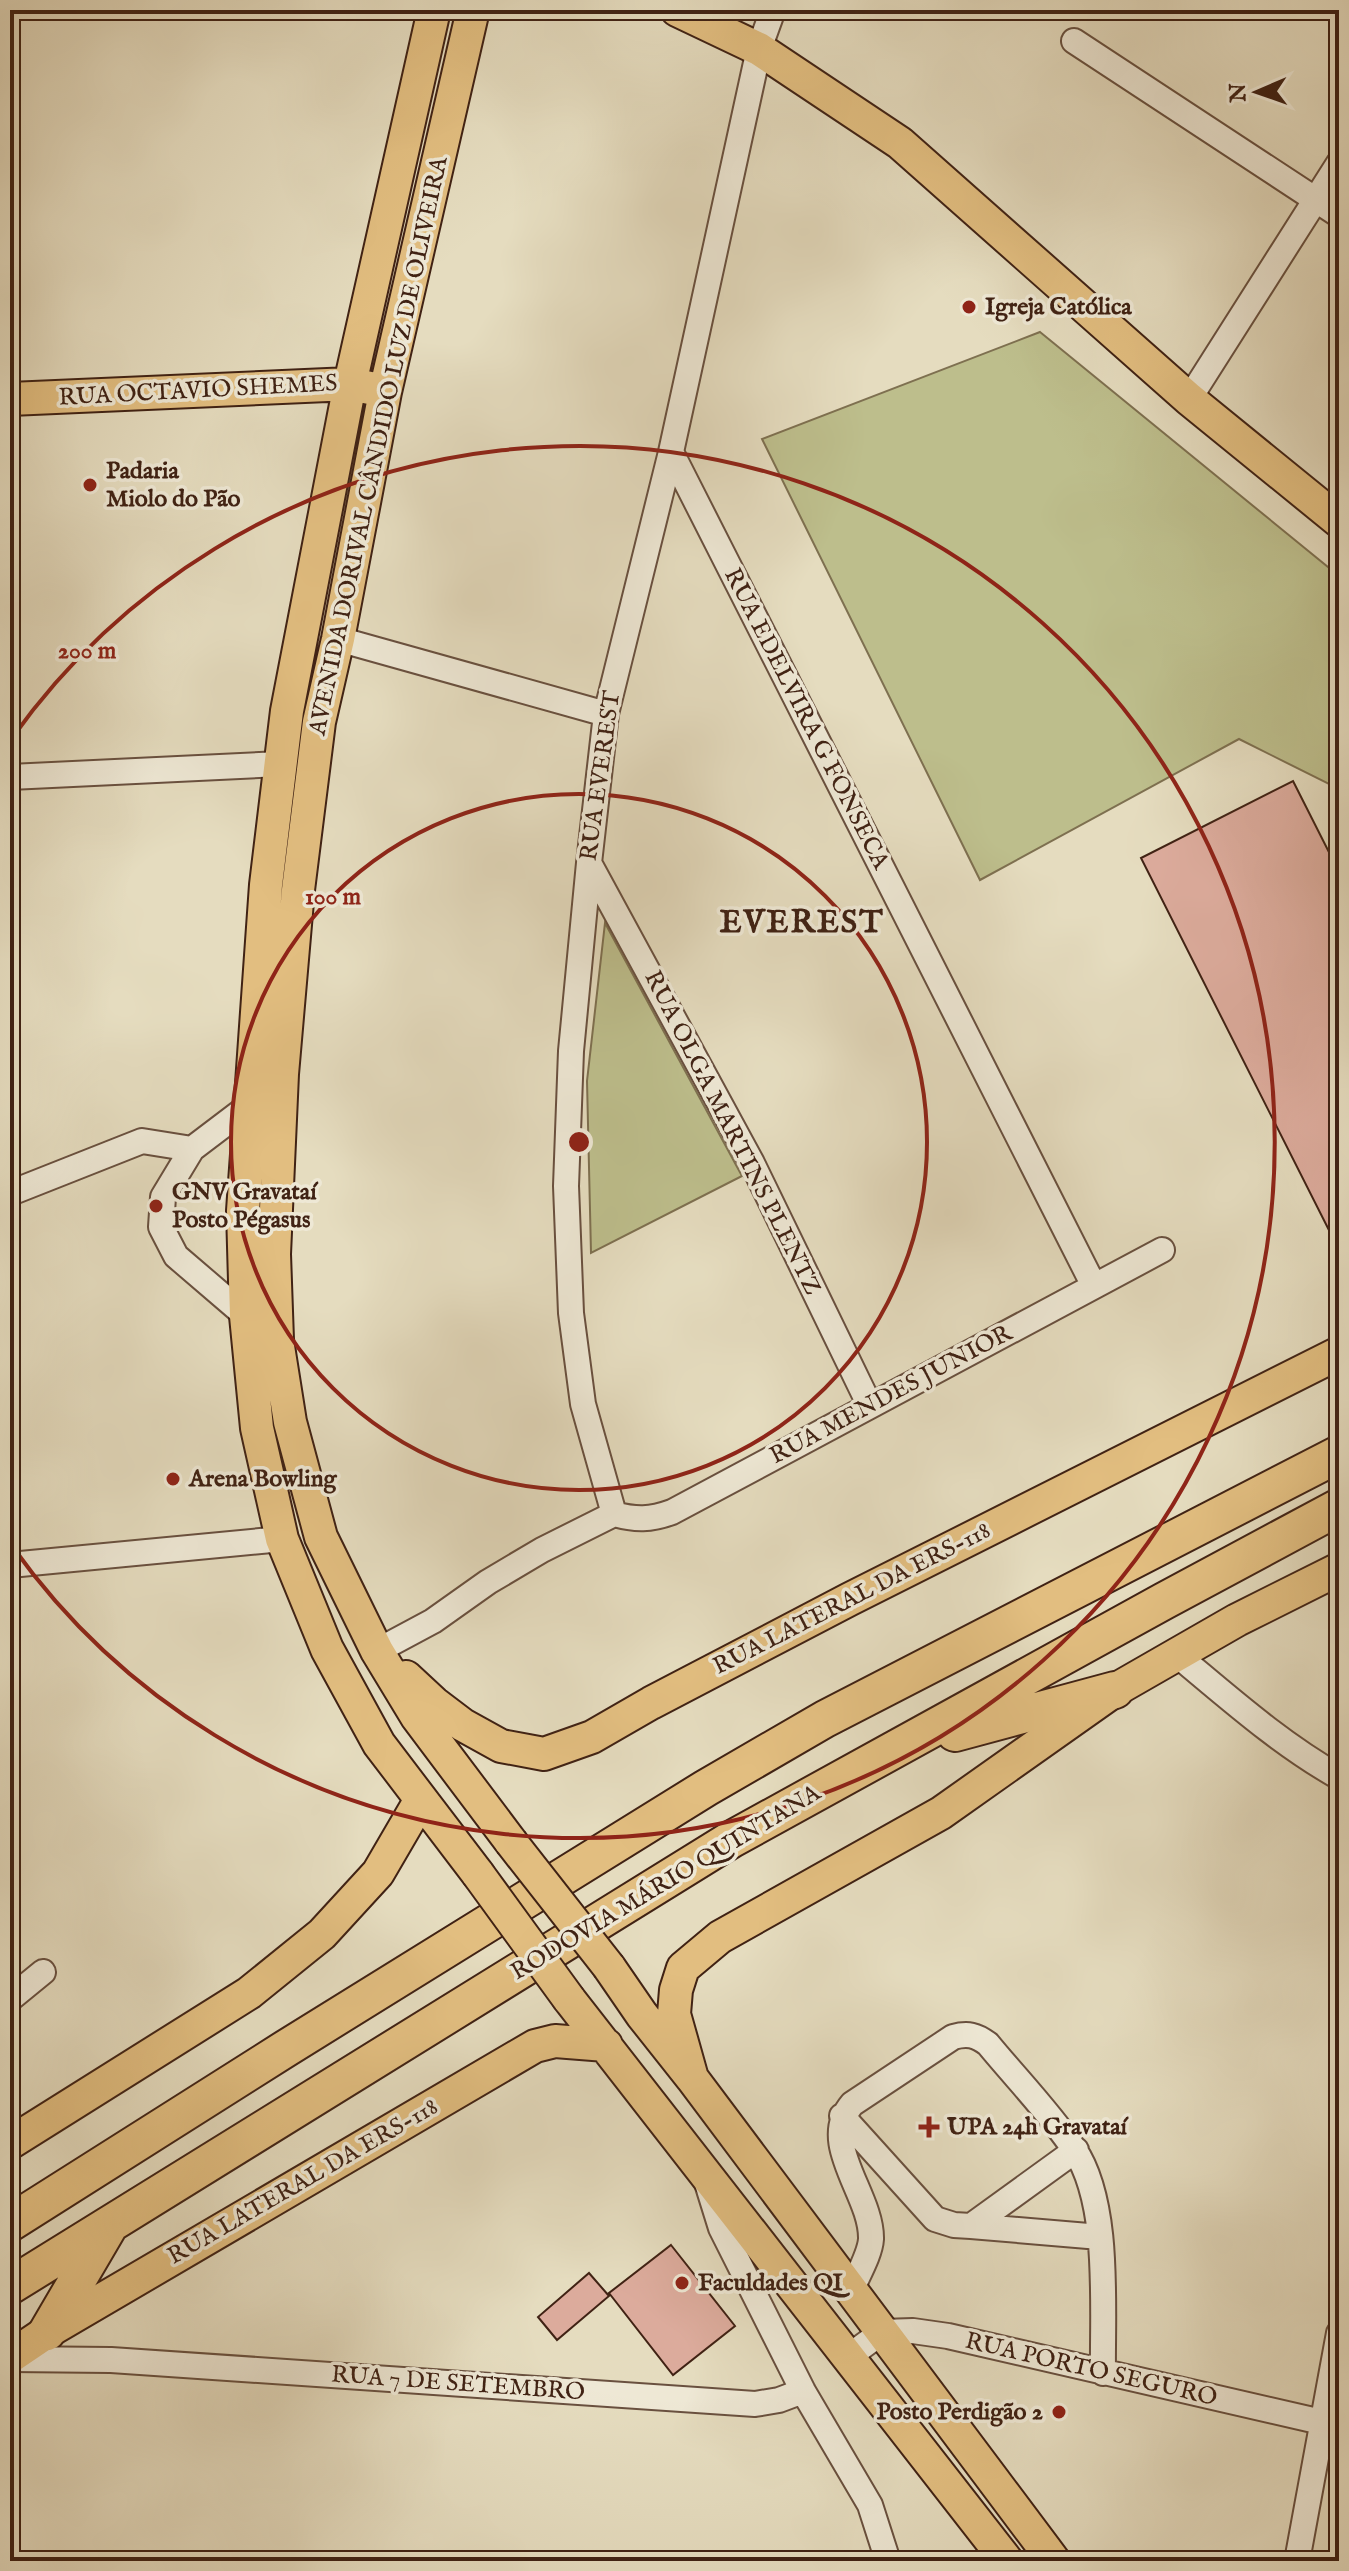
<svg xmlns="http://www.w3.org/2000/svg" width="1349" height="2571" viewBox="0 0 1349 2571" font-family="'IM FELL English',serif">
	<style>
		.green { fill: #bdbe8c; stroke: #7e7050; stroke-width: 2 }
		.building { fill: #dcab9c; stroke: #402214; stroke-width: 2 }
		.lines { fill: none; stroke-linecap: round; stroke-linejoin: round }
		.minor-casing { stroke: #69503f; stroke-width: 28 }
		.major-casing { stroke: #402214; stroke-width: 36 }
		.highway-casing { stroke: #402214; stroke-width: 40 }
		.minor { stroke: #eee8d5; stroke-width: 24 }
		.major { stroke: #e2be80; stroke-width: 32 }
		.highway { stroke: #e2be80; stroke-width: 36 }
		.major-bridge-casing { stroke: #402214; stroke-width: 36; stroke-linecap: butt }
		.major-bridge { stroke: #e2be80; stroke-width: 32 }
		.ring { fill: none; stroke: #8f2418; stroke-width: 4 }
		.poi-dot { fill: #8f2418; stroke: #eee8d5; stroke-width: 3 }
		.labels { text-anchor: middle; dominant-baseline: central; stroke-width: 7; stroke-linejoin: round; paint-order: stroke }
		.poi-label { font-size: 24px; font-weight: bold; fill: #402214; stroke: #eee8d5; text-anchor: start }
		.street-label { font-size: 24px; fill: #402214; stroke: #eee8d5 }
		.district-label { font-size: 32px; font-weight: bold; letter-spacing: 2px; fill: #402214; stroke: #eee8d5 }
		.centre { fill: #8f2418; stroke: #eee8d5; stroke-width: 4 }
		.ring-label { font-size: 24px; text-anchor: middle; font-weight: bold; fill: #8f2418; stroke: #eee8d5; stroke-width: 7; stroke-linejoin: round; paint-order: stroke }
	</style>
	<rect width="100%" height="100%" fill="#e5dcbf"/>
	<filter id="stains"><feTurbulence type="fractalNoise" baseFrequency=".0025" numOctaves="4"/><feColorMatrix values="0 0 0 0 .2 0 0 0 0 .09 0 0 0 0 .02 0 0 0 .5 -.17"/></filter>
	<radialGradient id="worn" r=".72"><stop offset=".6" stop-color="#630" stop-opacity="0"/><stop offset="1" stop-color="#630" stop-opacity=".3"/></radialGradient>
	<path class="green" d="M1040,332L1339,576V789L1239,739L980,880L762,439Z
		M605,923L742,1176L591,1253L587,1081Z"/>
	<path class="building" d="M1293,781L1339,872V1250L1141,858Z
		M671,2245L735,2326L673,2375L609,2293Z
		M589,2273L609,2296L557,2340L538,2317Z"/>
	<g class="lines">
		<defs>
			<path id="minor" d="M1074,41L1339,215
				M1189,399L1339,163
				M671,452L1094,1286
				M338,639L606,714
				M10,777L280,764
				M589,863L752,1163L870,1406
				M13,1192L142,1141L192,1149
				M246,1316L176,1256L161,1227L163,1197L192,1149L250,1105
				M614,1514L583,1404L571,1313L566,1186L571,1051L589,863L606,714L671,452L759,49L773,10
				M614,1514C636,1520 650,1520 672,1512L1162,1250
				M10,1565L282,1539
				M377,1651L433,1621L488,1582L542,1550L614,1514
				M1176,1654C1229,1698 1279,1743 1339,1777
				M10,1999L43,1972
				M842,2116L935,2219L954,2225L971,2226L1076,2150
				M707,2183L721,2228L803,2391L870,2505L888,2561
				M971,2226L1100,2237
				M851,2291C857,2276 870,2255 871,2239C872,2194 818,2144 852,2104L953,2037C968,2033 976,2035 988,2044C1015,2077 1051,2114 1074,2149C1111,2203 1102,2309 1103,2373
				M848,2357L882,2332L913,2331L948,2336L1339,2426
				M10,2359L111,2360L755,2404L779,2400L803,2391
				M1297,2561L1339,2333"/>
			<path id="major" d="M434,10L350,384L287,711L266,885L243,1211L246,1316L257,1428L282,1539L327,1649L379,1744L478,1874
				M473,10L385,392L338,639L319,722L298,890L282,1074L274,1254L277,1340L290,1422L321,1537L377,1651L417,1717L511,1842
				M677,10L759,49L900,143L1189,399L1339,521
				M10,399L350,384L370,388
				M406,1677L434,1703L463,1725L501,1746L544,1754L592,1737L651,1703L850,1599L1339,1353
				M609,1967L642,2015L692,2078L1054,2561
				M569,1999L1007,2561
				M692,2078L674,2014L676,1990L683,1968L720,1937L941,1813L1115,1690L1237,1620L1339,1569
				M10,2143L249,1993L322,1934L378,1873L420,1801
				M10,2357L47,2332L535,2046L555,2041L606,2045"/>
			<path id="highway" d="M955,1733L1115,1690
				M10,2223L285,2049L706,1788L825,1719L1339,1454
				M10,2286L732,1839L1164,1601L1339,1507
				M47,2332L108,2228"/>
		</defs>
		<use href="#minor" class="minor-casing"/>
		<use href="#major" class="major-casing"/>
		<use href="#highway" class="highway-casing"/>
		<use href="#minor" class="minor"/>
		<use href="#major" class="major"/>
		<use href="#highway" class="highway"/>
		<defs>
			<path id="major-bridge" d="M511,1842L609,1967
				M478,1874L569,1999"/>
		</defs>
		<use href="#major-bridge" class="major-bridge-casing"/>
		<use href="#major-bridge" class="major-bridge"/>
	</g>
	<g class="ring">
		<circle cx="579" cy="1142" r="348"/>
		<path d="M12 738A696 696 0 1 1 12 1546"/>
	</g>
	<g class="poi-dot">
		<circle cx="969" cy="307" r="8"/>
		<circle cx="90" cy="485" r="8"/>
		<circle cx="156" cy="1206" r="8"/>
		<circle cx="173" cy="1479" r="8"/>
		<path d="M925 2115h8v8h8v8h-8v8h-8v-8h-8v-8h8z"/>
		<circle cx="682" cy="2283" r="8"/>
		<circle cx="1059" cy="2412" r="8"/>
	</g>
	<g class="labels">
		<g class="poi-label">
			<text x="985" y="307">Igreja Católica</text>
			<text x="106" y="471">Padaria<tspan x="106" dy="28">Miolo do Pão</tspan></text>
			<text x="172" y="1192">GNV Gravataí<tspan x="172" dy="28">Posto Pégasus</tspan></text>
			<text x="189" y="1479">Arena Bowling</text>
			<text x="947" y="2127">UPA 24h Gravataí</text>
			<text x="698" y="2283">Faculdades QI</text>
			<text x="1043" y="2412" text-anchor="end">Posto Perdigão 2</text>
		</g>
		<g class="street-label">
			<text transform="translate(198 391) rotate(-3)">RUA OCTAVIO SHEMES</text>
			<text transform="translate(379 446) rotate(-78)">AVENIDA DORIVAL CÂNDIDO LUZ DE OLIVEIRA</text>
			<text transform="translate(806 719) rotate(63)">RUA EDELVIRA G FONSECA</text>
			<text transform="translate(601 776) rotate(-82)">RUA EVEREST</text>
			<text transform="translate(732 1133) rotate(63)">RUA OLGA MARTINS PLENTZ</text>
			<text transform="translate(891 1395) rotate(-28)">RUA MENDES JUNIOR</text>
			<text transform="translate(852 1599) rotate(-27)">RUA LATERAL DA ERS-118</text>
			<text transform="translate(666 1883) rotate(-31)">RODOVIA MÁRIO QUINTANA</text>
			<text transform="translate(303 2182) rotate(-30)">RUA LATERAL DA ERS-118</text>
			<text transform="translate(1091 2370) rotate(13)">RUA PORTO SEGURO</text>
			<text transform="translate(458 2384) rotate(4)">RUA 7 DE SETEMBRO</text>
		</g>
		<g class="district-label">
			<text x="802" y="923">EVEREST</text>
		</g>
	</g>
	<circle cx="579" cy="1142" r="12" class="centre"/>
	<g class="ring-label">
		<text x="87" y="658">200 m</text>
		<text x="333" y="904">100 m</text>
	</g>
	<rect width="1349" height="2571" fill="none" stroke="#e5dcbf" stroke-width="40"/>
	<rect x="12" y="12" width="1325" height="2547" fill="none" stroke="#402214" stroke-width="4"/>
	<rect x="20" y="20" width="1309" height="2531" fill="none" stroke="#402214" stroke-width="2"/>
	<g transform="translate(1257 92) rotate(268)" stroke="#eee8d5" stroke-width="6" paint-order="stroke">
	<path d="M0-6L14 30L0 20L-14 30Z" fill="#402214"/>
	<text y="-12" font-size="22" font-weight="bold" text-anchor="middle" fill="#402214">N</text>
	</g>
	<rect width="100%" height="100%" filter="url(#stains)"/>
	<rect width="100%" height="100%" fill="url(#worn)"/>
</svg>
